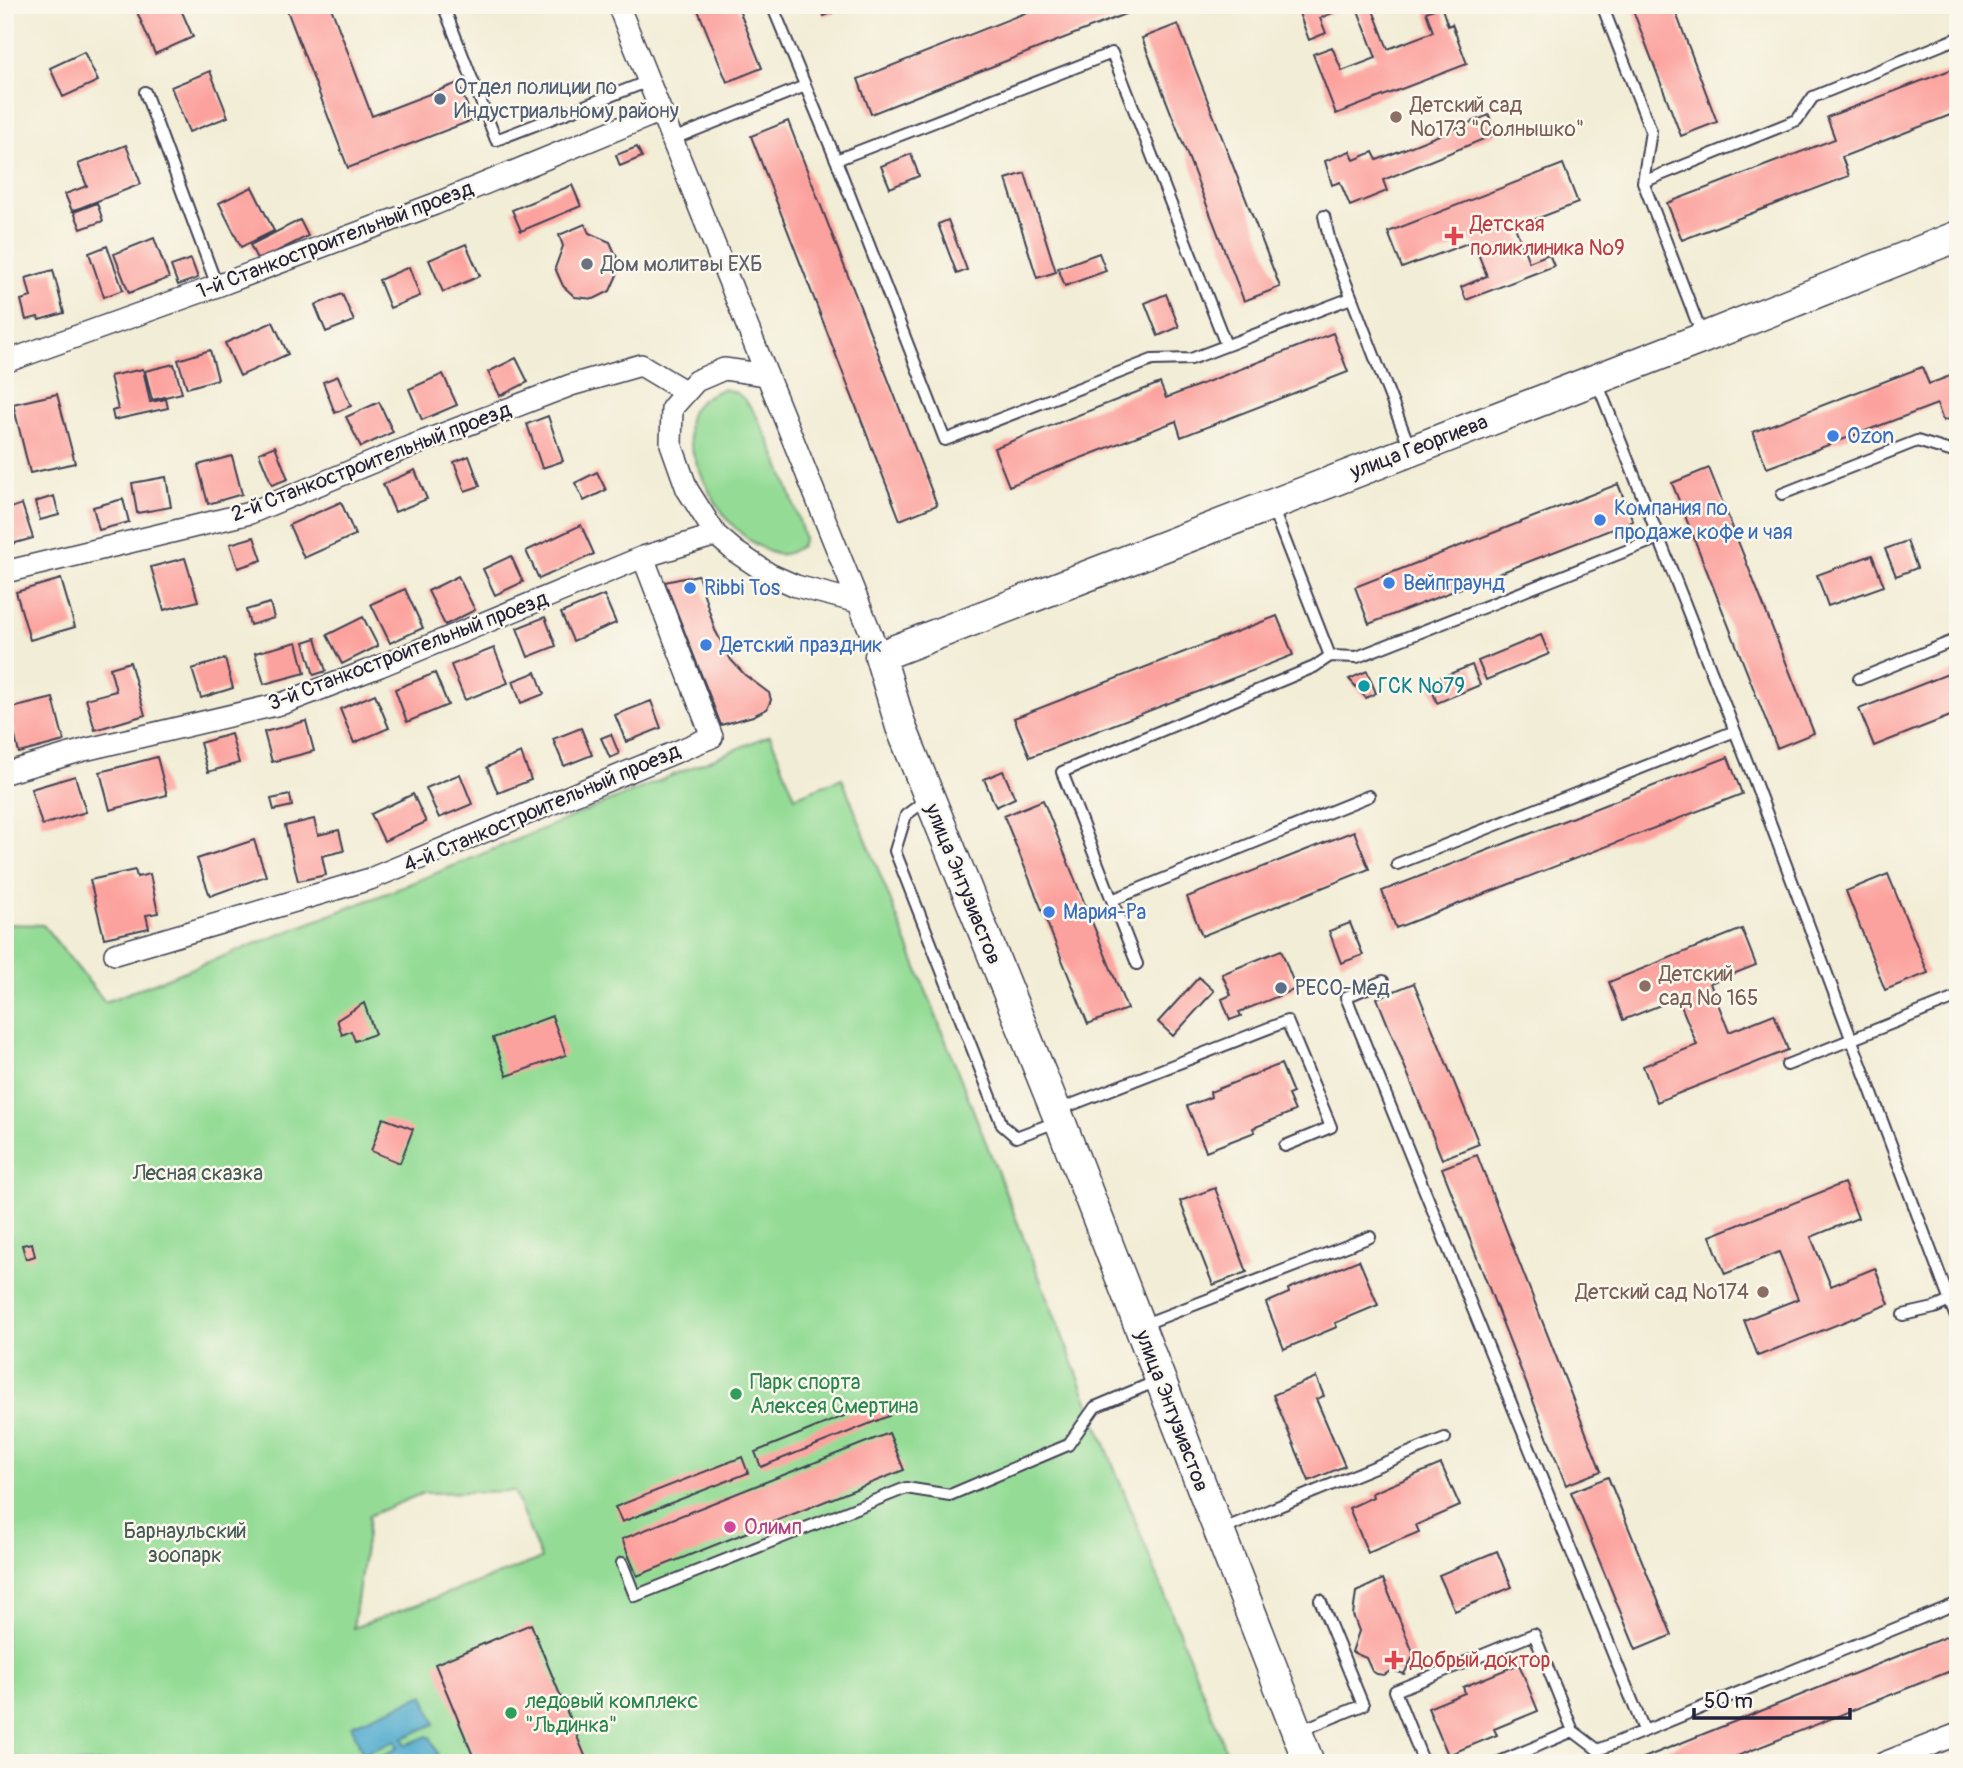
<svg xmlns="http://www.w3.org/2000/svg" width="1963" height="1768" viewBox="0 0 1963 1768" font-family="Pangolin,sans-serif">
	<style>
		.green { fill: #94dc96; stroke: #5b7f68; stroke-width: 2; fill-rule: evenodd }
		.water { fill: #4faacd; stroke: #386684; stroke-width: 2 }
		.building { fill: #fca29e }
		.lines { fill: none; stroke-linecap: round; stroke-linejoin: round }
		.lane-casing { stroke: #414052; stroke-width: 14 }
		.street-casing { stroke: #414052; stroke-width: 24 }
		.secondary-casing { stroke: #414052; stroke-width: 33 }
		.lane { stroke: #fff; stroke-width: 10 }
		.street { stroke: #fff; stroke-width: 21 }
		.secondary { stroke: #fff; stroke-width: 30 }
		.service-dot { fill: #5c6f8a; stroke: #fbf7ec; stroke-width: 2.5 }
		.education-dot { fill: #8d6e63; stroke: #fbf7ec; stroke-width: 2.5 }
		.health-dot { fill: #e0444e; stroke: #fbf7ec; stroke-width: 2.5 }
		.worship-dot { fill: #6b7280; stroke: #fbf7ec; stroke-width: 2.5 }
		.shop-dot { fill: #3f7fe0; stroke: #fbf7ec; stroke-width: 2.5 }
		.culture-dot { fill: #0f9aa8; stroke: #fbf7ec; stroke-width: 2.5 }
		.leisure-dot { fill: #2e9e5b; stroke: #fbf7ec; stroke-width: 2.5 }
		.hotel-dot { fill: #d1479c; stroke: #fbf7ec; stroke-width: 2.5 }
		.labels { text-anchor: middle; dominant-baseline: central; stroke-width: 5; stroke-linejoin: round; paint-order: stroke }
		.service-label { font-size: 21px; fill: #4e5e75; stroke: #fbf7ec; text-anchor: start }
		.education-label { font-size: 21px; fill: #785e54; stroke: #fbf7ec; text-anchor: start }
		.health-label { font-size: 21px; fill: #be3a42; stroke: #fbf7ec; text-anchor: start }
		.street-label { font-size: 21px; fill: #22223b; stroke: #fbf7ec }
		.worship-label { font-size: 21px; fill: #5b616d; stroke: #fbf7ec; text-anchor: start }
		.shop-label { font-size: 21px; fill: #366cbe; stroke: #fbf7ec; text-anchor: start }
		.culture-label { font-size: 21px; fill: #0d838f; stroke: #fbf7ec; text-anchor: start }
		.park-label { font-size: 21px; fill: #445a56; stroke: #fbf7ec }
		.leisure-label { font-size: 21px; fill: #27864d; stroke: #fbf7ec; text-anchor: start }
		.hotel-label { font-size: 21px; fill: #b23c85; stroke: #fbf7ec; text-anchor: start }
	</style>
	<rect width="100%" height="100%" fill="#fbf7ec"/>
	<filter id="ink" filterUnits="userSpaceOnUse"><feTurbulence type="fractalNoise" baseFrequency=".0143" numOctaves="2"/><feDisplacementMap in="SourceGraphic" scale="14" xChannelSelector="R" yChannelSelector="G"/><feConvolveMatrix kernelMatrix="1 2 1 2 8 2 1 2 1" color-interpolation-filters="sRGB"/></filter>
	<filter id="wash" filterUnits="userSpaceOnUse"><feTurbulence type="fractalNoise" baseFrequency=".00686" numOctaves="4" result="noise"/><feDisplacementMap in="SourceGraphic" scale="28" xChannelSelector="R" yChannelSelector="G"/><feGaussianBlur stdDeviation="1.57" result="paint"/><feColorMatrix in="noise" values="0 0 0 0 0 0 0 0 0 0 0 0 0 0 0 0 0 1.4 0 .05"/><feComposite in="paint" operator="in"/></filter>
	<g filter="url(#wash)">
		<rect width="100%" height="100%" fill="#f2edd6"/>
		<path class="green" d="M723,389C727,390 735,391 738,394C763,409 796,508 804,538L801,546C793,551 785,556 776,554C759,550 735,530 725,516C709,495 678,436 692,411C699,399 711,394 723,389Z
			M770,735L795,797L842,778L1231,1763H5V924L43,925L105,1002L395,890ZM514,1491L541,1559L353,1628L369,1520L368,1516L423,1493Z"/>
		<path class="water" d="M424,1695L435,1724L403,1738L406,1745L427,1736L431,1738L441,1763H373L374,1759L398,1748L395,1741L363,1754L351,1725Z"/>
		<g id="blocks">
			<path class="building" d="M153,5H179L193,37L155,54L137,12Z
				M285,5H330L372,116L458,83L473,120L348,168Z
				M696,5H737L762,68L727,82Z
				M820,5H850V6L824,16Z
				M1045,5H1131L1133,11L871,114L858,79Z
				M1296,5H1352L1320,18L1326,33L1309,40Z
				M1356,5H1371L1388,49L1433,32L1426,12L1441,6L1448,26L1452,24L1467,64L1336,114L1313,54L1332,47L1342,71L1376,58Z
				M1631,5H1673L1717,122L1681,136Z
				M1178,24L1280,287L1244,301L1142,38Z
				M84,52L98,81L63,97L50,68Z
				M1958,67V112L1842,157L1849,176L1682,240L1667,203L1835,139L1827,117Z
				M210,71L228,117L189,132L171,87Z
				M1489,115L1496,134L1383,180L1387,191L1350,206L1340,182L1332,185L1325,161L1350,151L1354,160L1373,152L1377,160Z
				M788,121L937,505L900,520L751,136Z
				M126,145L141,184L72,211L65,194L87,186L78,164Z
				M637,147L642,157L620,166L616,155Z
				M911,154L919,176L890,188L881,166Z
				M1563,164L1578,203L1515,227L1529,262L1549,254L1554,266L1466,300L1461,287L1487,276L1473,241L1402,268L1388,232Z
				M1025,173L1056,272L1037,278L1006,179Z
				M572,185L581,206L521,231L512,210Z
				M252,187L274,231L241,247L219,203Z
				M97,203L103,221L81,229L74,212Z
				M300,220L308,236L258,261L250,245Z
				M948,220L967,270L957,274L938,224Z
				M585,224L589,233L610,242L618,260L617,275L610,291L594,299L575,297L563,286L555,268L563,246L559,235Z
				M154,238L169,278L129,293L114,254Z
				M466,244L480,276L443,292L429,260Z
				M107,246L123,290L104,297L89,253Z
				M1099,253L1106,271L1065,286L1058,268Z
				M191,259L198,278L178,285L171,266Z
				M409,267L420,296L390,308L379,280Z
				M53,270L64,313L39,320L38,317L26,320L21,300L31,297L26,278Z
				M342,294L354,321L326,332L315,305Z
				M1166,294L1179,327L1158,336L1145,303Z
				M273,322L288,354L240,376L225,343Z
				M1333,333L1348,372L1181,437L1176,421L1009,486L994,448L1160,383L1166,398Z
				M210,350L218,379L187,388L178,360Z
				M516,358L528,382L500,396L488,372Z
				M174,364L182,393L152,400L145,371Z
				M1922,367L1929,384L1958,373V415L1943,421L1937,404L1767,468L1753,432Z
				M143,369L150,402L166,399L168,408L114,420L112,411L118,409L110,376Z
				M443,374L457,405L422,420L409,389Z
				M338,376L351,406L335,413L323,382Z
				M57,394L75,463L30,473L13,404Z
				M379,402L393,432L361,447L346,417Z
				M548,416L563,461L542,468L527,424Z
				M275,446L288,479L272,485L259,453Z
				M232,456L242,494L208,504L198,465Z
				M469,456L480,486L465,491L454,462Z
				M1709,468L1814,733L1777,748L1672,483Z
				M415,470L427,499L395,512L383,484Z
				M597,472L606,490L584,501L575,483Z
				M166,477L171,507L137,513L132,483Z
				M1618,484L1633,521L1369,624L1355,587Z
				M54,496L59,515L40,520L35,502Z
				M123,499L129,522L99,530L93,507Z
				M341,502L355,535L304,558L289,525Z
				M22,504L33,538L5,546V510Z
				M581,525L594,554L539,579L526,551Z
				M254,537L262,560L238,568L230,544Z
				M1907,541L1917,568L1896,576L1885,549Z
				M1872,555L1884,586L1828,606L1817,575Z
				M511,556L523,582L495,595L483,569Z
				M185,558L198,601L164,610L151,567Z
				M698,575L715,630L731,660L745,675L769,693L771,700L767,709L753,716L721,725L665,582Z
				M458,576L475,610L445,625L428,591Z
				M61,579L75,627L30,640L16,592Z
				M405,589L423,628L390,643L371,604Z
				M604,595L616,623L573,641L561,613Z
				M270,603L274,618L250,625L246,610Z
				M1277,616L1293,655L1030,757L1014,718Z
				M363,617L378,646L342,664L327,635Z
				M545,617L556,646L528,657L517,628Z
				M1541,635L1549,654L1486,680L1478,661Z
				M316,638L326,671L314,675L304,642Z
				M297,642L305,673L264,684L255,653Z
				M494,648L508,683L465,700L451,665Z
				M225,659L233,688L201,698L192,669Z
				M130,662L145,715L95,730L86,699L116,691L110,668Z
				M1472,665L1480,685L1437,703L1429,682Z
				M1958,670V713L1874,746L1859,709Z
				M1367,671L1376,693L1366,698L1349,679Z
				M536,672L544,694L521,703L513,681Z
				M435,673L448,705L407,722L395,689Z
				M375,694L389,728L354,743L340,709Z
				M53,698L64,741L19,753L8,709Z
				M651,701L661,728L626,742L615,715Z
				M306,721L314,751L272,762L264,732Z
				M581,728L592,755L564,766L553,739Z
				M231,734L239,763L208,772L200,743Z
				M611,734L619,754L610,758L601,738Z
				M521,753L531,780L498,793L487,767Z
				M157,757L167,795L110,810L100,772Z
				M1728,757L1742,794L1396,928L1382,891Z
				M1003,771L1015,798L996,807L984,779Z
				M460,774L472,804L439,818L426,788Z
				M75,776L86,812L42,825L31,789Z
				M413,794L426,822L384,841L371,814Z
				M290,795L292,806L274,810L271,799Z
				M1043,800L1127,1009L1088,1024L1004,816Z
				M314,819L318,835L339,830L344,851L322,856L326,875L298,881L285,826Z
				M1354,831L1369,869L1202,936L1187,897Z
				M254,840L266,876L210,896L197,859Z
				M135,870L137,877L150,874L158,913L146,915L149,928L104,938L90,880Z
				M1888,874L1928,973L1885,990L1846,891Z
				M1350,923L1363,955L1341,963L1329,931Z
				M1742,929L1756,965L1710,983L1729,1032L1774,1014L1788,1050L1657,1102L1643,1066L1697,1045L1678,998L1623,1020L1609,982Z
				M1281,950L1296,989L1239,1012L1241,1016L1230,1020L1222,999L1231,995L1222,974Z
				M1199,977L1214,991L1173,1036L1158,1022Z
				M1414,983L1479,1144L1442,1159L1377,998Z
				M364,1003L375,1034L355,1041L351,1031L342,1035L337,1020Z
				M552,1016L566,1055L507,1076L493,1038Z
				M1281,1064L1293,1093L1288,1095L1295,1111L1253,1128L1255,1132L1206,1151L1187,1106L1211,1097L1210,1092Z
				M383,1118L413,1129L400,1163L371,1151Z
				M1477,1155L1601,1471L1566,1485L1442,1168Z
				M1844,1183L1858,1218L1811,1237L1831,1286L1875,1268L1889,1304L1758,1356L1744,1320L1798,1299L1779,1252L1725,1274L1710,1236Z
				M1215,1188L1247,1272L1213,1285L1180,1201Z
				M32,1243L35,1256L26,1259L22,1245Z
				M1359,1260L1378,1305L1335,1323L1337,1327L1284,1349L1266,1303L1289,1293L1288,1289Z
				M1316,1377L1324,1396L1316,1399L1345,1466L1309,1481L1273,1395Z
				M883,1400L889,1416L761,1467L755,1452Z
				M889,1433L904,1470L637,1576L622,1539Z
				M742,1457L748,1473L622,1522L615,1507Z
				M1441,1464L1460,1506L1416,1525L1419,1532L1368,1553L1349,1508L1373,1497L1372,1493Z
				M1608,1477L1672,1635L1636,1650L1571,1492Z
				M1497,1551L1512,1587L1455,1611L1439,1575Z
				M1383,1579L1414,1655L1404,1674L1392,1670L1384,1675L1377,1674L1372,1671L1366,1658L1352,1652L1359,1631L1353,1615L1356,1592Z
				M531,1624L588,1763H476L435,1664Z
				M1958,1632V1668L1720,1763H1631Z
				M1519,1664L1538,1711L1494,1729L1497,1735L1448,1755L1428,1708L1465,1693L1463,1687Z"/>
		</g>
	</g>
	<g filter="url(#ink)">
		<use href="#blocks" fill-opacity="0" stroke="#414052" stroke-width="2"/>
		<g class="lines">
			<defs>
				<path id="lane" d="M443,5L496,140L649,81
					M772,5L836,160
					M1602,5L1651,131L1643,182L1702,335
					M145,92L217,286
					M673,139L805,86
					M1643,182L1797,120L1813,97L1958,38
					M1324,216L1330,242L1410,448
					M1226,345L1112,53L836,160L945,440L1152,360L1191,359L1351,298
					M1597,382L1659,538
					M1782,494L1917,441L1950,451L1958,448
					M1272,507L1330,656
					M1859,679L1958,639
					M926,800L906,815L895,851L1002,1125L1016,1137L1059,1121
					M1397,864L1735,731
					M1112,900L1369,796
					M1137,964L1062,772L1314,667L1330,656L1357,657L1659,538L1753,777L1955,1315
					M1383,981L1346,997L1644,1730
					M1787,1065L1958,997
					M1058,1110L1287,1021L1331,1127L1285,1146
					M1903,1315L1934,1308L1950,1301
					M1142,1325L1370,1237
					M1221,1530L1445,1438
					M622,1563L635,1596L906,1488L950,1495L1068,1445L1095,1407L1157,1381
					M1299,1731L1363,1705L1320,1600
					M1424,1763L1395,1691L1534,1634L1573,1731L1598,1750L1958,1603
					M1497,1763L1573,1731"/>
				<path id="street" d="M618,5L880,656
					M5,362L217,286L435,204L661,111
					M767,375L724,369L696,381L672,408L671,444L687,489L716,535L736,552L769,574L796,586L858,602
					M5,572L250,513L404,449L571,385L641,365L686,392
					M5,773L84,750L284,703L380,666L643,557
					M115,954L370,879L712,737L643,557L716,535
					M1884,1763L1958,1734"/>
				<path id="secondary" d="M1309,1763L1060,1121L901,727L880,656L1703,338L1958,236"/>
			</defs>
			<use href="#lane" class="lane-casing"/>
			<use href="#street" class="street-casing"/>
			<use href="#secondary" class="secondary-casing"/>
			<use href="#lane" class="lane"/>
			<use href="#street" class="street"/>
			<use href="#secondary" class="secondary"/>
		</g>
	</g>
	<g class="service-dot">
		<circle cx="440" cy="99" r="7"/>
		<circle cx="1281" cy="988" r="7"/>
	</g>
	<g class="education-dot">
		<circle cx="1396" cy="117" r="7"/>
		<circle cx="1645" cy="986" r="7"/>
		<circle cx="1763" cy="1292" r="7"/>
	</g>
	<g class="health-dot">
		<path d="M1450.5 225.5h7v7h7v7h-7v7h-7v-7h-7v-7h7z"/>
		<path d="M1390.5 1649.5h7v7h7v7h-7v7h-7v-7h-7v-7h7z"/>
	</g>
	<circle class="worship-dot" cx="587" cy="264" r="7"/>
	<g class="shop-dot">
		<circle cx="1833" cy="436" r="7"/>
		<circle cx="1600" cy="520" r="7"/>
		<circle cx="1389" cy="583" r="7"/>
		<circle cx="690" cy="588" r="7"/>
		<circle cx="706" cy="645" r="7"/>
		<circle cx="1049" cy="912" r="7"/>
	</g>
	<circle class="culture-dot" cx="1364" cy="686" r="7"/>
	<g class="leisure-dot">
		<circle cx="736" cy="1394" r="7"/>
		<circle cx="511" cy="1713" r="7"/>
	</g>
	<circle class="hotel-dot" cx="730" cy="1527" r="7"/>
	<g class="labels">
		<g class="service-label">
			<text x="454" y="87">Отдел полиции по<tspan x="454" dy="24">Индустриальному району</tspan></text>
			<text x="1295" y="988">РЕСО-Мед</text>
		</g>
		<g class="education-label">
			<text x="1410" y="105">Детский сад<tspan x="1410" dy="24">№173 "Солнышко"</tspan></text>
			<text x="1659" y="974">Детский<tspan x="1659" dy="24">сад № 165</tspan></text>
			<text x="1749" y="1292" text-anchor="end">Детский сад №174</text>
		</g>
		<g class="health-label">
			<text x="1470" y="224">Детская<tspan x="1470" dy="24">поликлиника №9</tspan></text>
			<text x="1410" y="1660">Добрый доктор</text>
		</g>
		<g class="street-label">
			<text transform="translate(335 240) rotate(-21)">1-й Станкостроительный проезд</text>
			<text transform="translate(1419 447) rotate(-21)">улица Георгиева</text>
			<text transform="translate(371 462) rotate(-21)">2-й Станкостроительный проезд</text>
			<text transform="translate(408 651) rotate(-21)">3-й Станкостроительный проезд</text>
			<text transform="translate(542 808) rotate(-23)">4-й Станкостроительный проезд</text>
			<text transform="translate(963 884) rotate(68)">улица Энтузиастов</text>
			<text transform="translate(1172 1411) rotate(69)">улица Энтузиастов</text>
		</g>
		<g class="worship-label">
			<text x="601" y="264">Дом молитвы ЕХБ</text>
		</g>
		<g class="shop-label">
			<text x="1847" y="436">Ozon</text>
			<text x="1614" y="508">Компания по<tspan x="1614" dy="24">продаже кофе и чая</tspan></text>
			<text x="1403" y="583">Вейпграунд</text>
			<text x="704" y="588">Ribbi Tos</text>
			<text x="720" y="645">Детский праздник</text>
			<text x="1063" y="912">Мария-Ра</text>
		</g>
		<g class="culture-label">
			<text x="1378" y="686">ГСК №79</text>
		</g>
		<g class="park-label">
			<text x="198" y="1173">Лесная сказка</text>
			<text x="185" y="1531">Барнаульский<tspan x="185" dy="24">зоопарк</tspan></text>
		</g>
		<g class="leisure-label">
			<text x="750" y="1382">Парк спорта<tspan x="750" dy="24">Алексея Смертина</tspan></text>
			<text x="525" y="1701">ледовый комплекс<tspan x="525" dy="24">"Льдинка"</tspan></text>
		</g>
		<g class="hotel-label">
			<text x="744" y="1527">Олимп</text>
		</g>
	</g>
	<rect width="1963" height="1768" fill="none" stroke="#fbf7ec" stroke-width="28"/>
	<path d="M1694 1708v10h156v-10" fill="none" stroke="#22223b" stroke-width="3.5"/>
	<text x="1704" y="1708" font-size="21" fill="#22223b" stroke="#fbf7ec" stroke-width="5" paint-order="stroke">50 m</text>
</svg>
